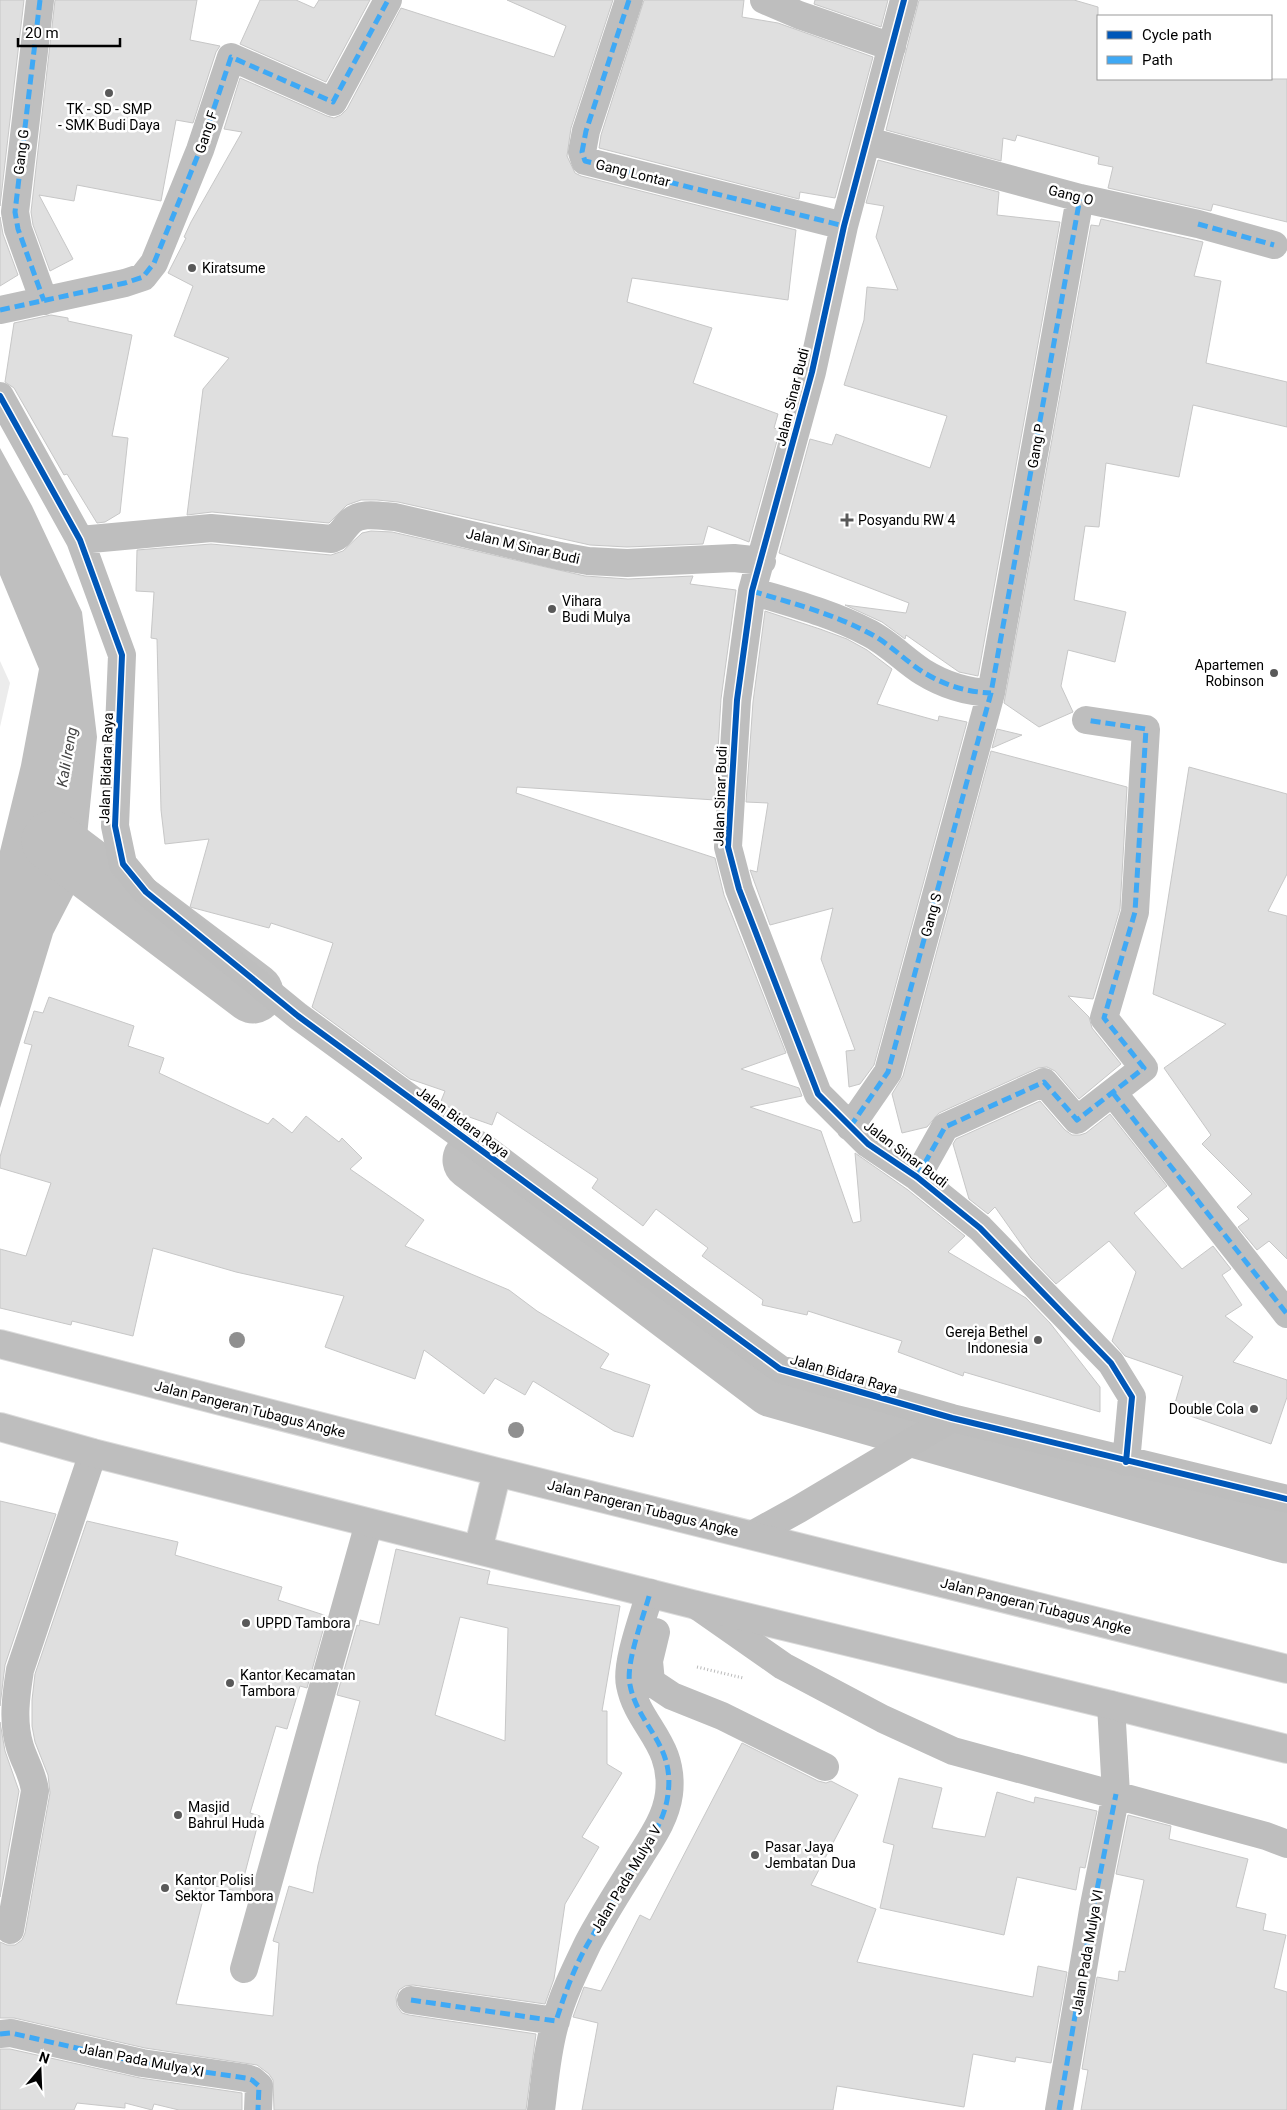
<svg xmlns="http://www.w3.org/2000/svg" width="1287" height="2110" viewBox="0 0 1287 2110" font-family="Roboto,sans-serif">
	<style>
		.green { fill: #ececec }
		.water { fill: #bfbfbf }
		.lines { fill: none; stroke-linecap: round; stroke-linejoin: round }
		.river { stroke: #bfbfbf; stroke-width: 61 }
		.building { fill: #dfdfdf; stroke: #c7c7c7; fill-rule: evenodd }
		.major-casing { stroke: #dbdbdb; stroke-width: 30 }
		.path { stroke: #b9b9b9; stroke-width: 3; stroke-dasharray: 1 2.5; stroke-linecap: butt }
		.minor { stroke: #bebebe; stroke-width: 28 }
		.major { stroke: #bebebe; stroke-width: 28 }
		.quiet { stroke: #3fa9f5; stroke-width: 5; stroke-dasharray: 10 5; stroke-linecap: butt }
		.cycleway-casing { stroke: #fff; stroke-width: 9 }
		.cycleway { stroke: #0057b8; stroke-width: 6 }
		.tree { fill: #8f8f8f }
		.poi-dot { fill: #595959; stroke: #fff; stroke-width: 2 }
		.labels { text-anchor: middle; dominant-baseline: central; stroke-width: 5; stroke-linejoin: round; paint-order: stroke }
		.poi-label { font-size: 14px; fill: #000; stroke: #fff; text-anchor: start }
		.street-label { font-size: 14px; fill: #000; stroke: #fff }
		.water-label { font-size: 15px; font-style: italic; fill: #444; stroke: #fff }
	</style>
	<rect width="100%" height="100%" fill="#fff"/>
	<path class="green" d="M0,661L10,683L0,727Z"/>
	<path class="water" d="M0,448L32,506L82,612L97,737L83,876L53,934L0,1108V851L21,765L39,669L0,575Z"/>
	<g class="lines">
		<path class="river" d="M52,841L253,993
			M473,1160L773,1387L1287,1533"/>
	</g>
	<path class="building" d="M0,0H24L0,206Z
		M55,0H197L190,40L220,46L216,52L193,123L176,120L161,201L77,185L74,201L39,195L73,259L50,271L33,225L31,212Z
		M260,0H296L314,8L319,0H370L326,82L240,44Z
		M507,0H613L571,128L567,156L575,173L581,176L796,230L788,300L632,278L627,302L712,328L693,383L778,414L774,428L780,430L749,542L708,526L703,544L627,547L590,545L398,502L377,500H361L347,505L329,523L212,512L187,515L203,389L229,358L174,336L193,286L168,273L186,238L184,237L191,222L242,132L224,129L240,78L327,116L334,118L341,115L347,109L401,8L554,57L566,26Z
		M644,0H744L742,17L778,23L873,57L835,198L800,192L799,199L599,148L601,135Z
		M815,0H888L881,27L814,4Z
		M919,0H1074L1098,7V79H1287V222L1213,204L1211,211L1108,188L1113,167L1098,164L1099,157L1017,135L1015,141L1003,138L1001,161L886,130Z
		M878,160L999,192L997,215L1060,222L978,676L959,672L906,635L905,639L882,622L845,605L906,613L909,603L779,553L810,439L832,445L836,434L930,468L947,416L844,385L864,320L867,287L898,290L876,237L884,206L866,203Z
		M0,217L3,234L18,275L0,286Z
		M1101,219L1203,242L1194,276L1221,281L1206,363L1287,382V427L1193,405L1179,477L1106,463L1099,527L1085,526L1074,600L1126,612L1115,662L1068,650L1061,686L1073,712L1039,727L1004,703L1091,225L1099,226Z
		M51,315L68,318V321L132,335L112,436L128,438L120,513L105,522L97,523L67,474L64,475L14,388L5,382L14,323Z
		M371,531L392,532L585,576L628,579L693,576L690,584L736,590L721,699L715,800L517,787L516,793L715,858L724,895L786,1053L741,1069L799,1088L802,1096L750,1107L821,1131L853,1223L861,1221L855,1153L908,1190L965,1236L948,1252L1026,1298L1050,1323L1100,1387V1412L964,1372L963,1376L898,1352L902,1341L808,1311L807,1315L762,1305L763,1300L702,1256L708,1248L656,1209L643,1226L592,1188L598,1179L497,1112L492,1125L455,1112L441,1101L445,1091L410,1079L312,1007L333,943L271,923L269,928L190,907L209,839L165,844L161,810L157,639L151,638L154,592L136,591L137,550L211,544L331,555L343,551L362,533Z
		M765,611L820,629L847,639L867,650L892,669L877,704L938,721L939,716L967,722L874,1065L860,1084L849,1087L846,1051L855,1050L821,959L833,908L770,925L750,870L757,872L768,803L746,802L753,702Z
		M997,729L1022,735L992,748Z
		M991,751L1127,787L1120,909L1093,999L1068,996L1089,1017L1092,1028L1121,1064L1079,1099L1055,1071L1047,1067L1038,1068L939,1113L927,1127L902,1133L892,1094L903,1076Z
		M1189,767L1287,794V874L1268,911L1287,916V1259L1269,1241L1257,1250L1238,1227L1249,1219L1237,1207L1252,1194L1202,1144L1211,1135L1164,1068L1226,1024L1153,994Z
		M49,997L134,1026L128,1046L164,1058L159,1073L268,1124L273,1118L292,1133L306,1116L339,1142L342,1138L362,1158L350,1169L424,1220L405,1246L509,1290L537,1311L609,1354L600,1368L650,1385L633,1437L614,1431L533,1381L525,1395L495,1378L484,1394L424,1350L415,1379L325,1347L344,1296L236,1272L153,1248L133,1336L72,1321L71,1325L0,1308V1249L26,1256L51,1183L0,1168V1157L32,1045L24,1043L34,1011L43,1013Z
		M1040,1101L1065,1130L1072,1135H1080L1086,1133L1110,1114L1167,1186L1134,1213L1182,1269L1213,1246L1231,1269L1222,1275L1242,1305L1225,1316L1253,1337L1233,1362L1287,1380V1397L1271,1444L1173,1410L1183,1376L1125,1356L1112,1341L1136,1272L1109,1241L1056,1284L1031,1258L995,1207L988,1214L969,1199L953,1144L956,1139Z
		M0,1501L56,1514L5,1665L0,1706Z
		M87,1521L178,1542L175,1555L282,1587L278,1600L327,1616L307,1688L300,1686L287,1729L276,1726L250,1813L260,1816L240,1892L207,1884L176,2004L273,2016L279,1943L273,1941L289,1886L313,1893L318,1865L360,1701L337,1695L357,1625L359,1626L360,1620L379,1625L396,1549L490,1571L487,1584L620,1606L602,1711H607V1764L622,1773L582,1837L599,1847L565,1904L554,1979L545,2004L413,1985L405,1986L399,1990L396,1997L397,2006L402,2013L409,2015L536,2034L526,2110H274L273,2080L269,2074L257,2065L145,2048L14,2018H0V1942L7,1945H15L22,1940L25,1933L50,1793L48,1775L35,1742L32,1726V1700L35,1674ZM460,1617L508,1628L505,1741L435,1715Z
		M0,1722L5,1751L19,1791L0,1897Z
		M742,1743L818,1781L826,1783L831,1781L858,1795L811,1885L876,1909L857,1962L1033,1997L1038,1966L1067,1972L1051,2063L1016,2057L1015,2062L973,2054L964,2107L837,2086L833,2110H582L598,2023L573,2017L584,1987L601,1991L640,1915L650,1920Z
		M899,1778L942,1788L932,1828L985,1837L997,1792L1034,1803L1035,1797L1097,1811L1085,1868L1080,1867L1076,1890L1017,1877L1004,1935L880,1908L894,1845L883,1842Z
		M1128,1815L1171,1826L1169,1839L1248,1859L1236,1907L1266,1914L1263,1930L1286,1935L1274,1988L1287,1992V2110H1081L1088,2070L1082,2069L1097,1977L1118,1981L1119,1971L1125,1972L1144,1880L1116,1874Z
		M0,2049H10L140,2078L242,2093V2110H179L154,2104L152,2110L125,2103V2108L77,2103L74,2110H0Z"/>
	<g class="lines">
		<defs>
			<path id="major" d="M0,1344L497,1472L1287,1669
				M0,1427L93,1453L696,1605L1111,1705L1287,1749
				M478,1550L497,1472"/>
		</defs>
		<use href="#major" class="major-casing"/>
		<path class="path" d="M697,1667L743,1678"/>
		<path class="minor" d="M40,0L15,212L18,229L44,301
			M629,0L586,131L582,152L585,161L844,226
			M764,0L799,15L892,47
			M904,0L844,226L812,372L752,591L737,700L728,847L739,889L818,1094L868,1144L917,1177L980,1228L1111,1363L1132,1397L1126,1462
			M868,141L1080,198L1198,224L1274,245
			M0,310L125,283L143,277L154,263L200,150L231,57L333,102L388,0
			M0,396L80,540L122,655L115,826L123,864L146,892L298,1016L780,1369L952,1418L1287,1499
			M80,540L211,528L332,539C341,536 342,530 349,523C360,511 380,516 395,517L560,556L588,561L627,563L734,558L762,561
			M752,591C791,603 831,613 867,632C888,642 904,660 923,672C944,685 966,692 991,693
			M1113,1093L1287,1314
			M850,1127L888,1072L991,693L1080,198
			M917,1177L945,1127L1044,1082L1077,1120L1144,1068L1104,1018L1135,912L1146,729L1086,720
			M752,1535L799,1509L952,1418
			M696,1605L783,1666L883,1719L953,1751L1266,1836L1287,1844
			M656,1632L649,1661L651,1682L672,1696L722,1716L825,1767
			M10,1930L35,1791C33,1774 25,1763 20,1747C12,1722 16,1695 20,1670L93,1453
			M244,1969L369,1523
			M411,2000L556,2021
			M0,2034L11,2033L142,2063L246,2078L252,2080L259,2086L258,2110
			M541,2110C545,2080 547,2049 556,2020C563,1994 576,1968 588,1943C604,1913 623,1884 641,1855C653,1836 666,1817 669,1794C675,1743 638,1726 630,1685C625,1664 644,1615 650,1593
			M1059,2110L1093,1910L1116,1794L1111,1705"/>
		<use href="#major" class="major"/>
		<path class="quiet" d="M40,0L15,212L18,229L44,301
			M629,0L586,131L582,152L585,161L844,226
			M1198,224L1274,245
			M0,310L125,283L143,277L154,263L200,150L231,57L333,102L388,0
			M752,591C791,603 831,613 867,632C888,642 904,660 923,672C944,685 966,692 991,693
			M1113,1093L1287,1314
			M850,1127L888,1072L991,693L1080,198
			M917,1177L945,1127L1044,1082L1077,1120L1144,1068L1104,1018L1135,912L1146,729L1086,720
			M411,2000L556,2021C565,1993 575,1965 590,1940C605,1914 621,1888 637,1862C650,1840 665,1820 668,1794C675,1744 638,1726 630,1685C625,1664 644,1615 650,1593
			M0,2034L11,2033L142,2063L246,2078L252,2080L259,2086L258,2110
			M1059,2110L1093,1910L1116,1794"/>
		<defs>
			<path id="cycleway" d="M904,0L844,226L812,372L752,591L737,700L728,847L739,889L818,1094L868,1144L917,1177L980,1228L1111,1363L1132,1397L1126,1462
				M0,396L80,540L122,655L115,826L123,864L146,892L298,1016L780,1369L952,1418L1287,1499"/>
		</defs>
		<use href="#cycleway" class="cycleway-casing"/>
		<use href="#cycleway" class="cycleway"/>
	</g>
	<g class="tree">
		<circle cx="237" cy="1340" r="8"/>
		<circle cx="516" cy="1430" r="8"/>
	</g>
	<g class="poi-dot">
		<circle cx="109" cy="93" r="5"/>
		<circle cx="192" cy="268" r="5"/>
		<path d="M844.5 512.5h5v5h5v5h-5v5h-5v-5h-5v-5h5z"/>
		<circle cx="552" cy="609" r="5"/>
		<circle cx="1274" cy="673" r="5"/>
		<circle cx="1038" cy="1340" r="5"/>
		<circle cx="1254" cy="1409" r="5"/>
		<circle cx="246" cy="1623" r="5"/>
		<circle cx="230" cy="1683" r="5"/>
		<circle cx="178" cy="1815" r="5"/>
		<circle cx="755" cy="1855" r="5"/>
		<circle cx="165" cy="1888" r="5"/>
	</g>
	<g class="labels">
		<g class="poi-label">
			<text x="109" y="109" text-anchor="middle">TK - SD - SMP<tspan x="109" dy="16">- SMK Budi Daya</tspan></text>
			<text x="202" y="268">Kiratsume</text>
			<text x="858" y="520">Posyandu RW 4</text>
			<text x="562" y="601">Vihara<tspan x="562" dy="16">Budi Mulya</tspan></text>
			<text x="1264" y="665" text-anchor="end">Apartemen<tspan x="1264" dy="16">Robinson</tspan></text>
			<text x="1028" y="1332" text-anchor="end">Gereja Bethel<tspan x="1028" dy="16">Indonesia</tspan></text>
			<text x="1244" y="1409" text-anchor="end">Double Cola</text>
			<text x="256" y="1623">UPPD Tambora</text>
			<text x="240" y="1675">Kantor Kecamatan<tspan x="240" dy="16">Tambora</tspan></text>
			<text x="188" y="1807">Masjid<tspan x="188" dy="16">Bahrul Huda</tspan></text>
			<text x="765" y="1847">Pasar Jaya<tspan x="765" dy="16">Jembatan Dua</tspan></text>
			<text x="175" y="1880">Kantor Polisi<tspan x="175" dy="16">Sektor Tambora</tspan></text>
		</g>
		<g class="street-label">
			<text transform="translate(206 132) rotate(-72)">Gang F</text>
			<text transform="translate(21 152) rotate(-83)">Gang G</text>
			<text transform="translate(633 173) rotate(14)">Gang Lontar</text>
			<text transform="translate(1071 195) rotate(14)">Gang O</text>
			<text transform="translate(792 397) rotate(-76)">Jalan Sinar Budi</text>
			<text transform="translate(1036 446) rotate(-80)">Gang P</text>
			<text transform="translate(523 546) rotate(13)">Jalan M Sinar Budi</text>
			<text transform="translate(106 768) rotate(-88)">Jalan Bidara Raya</text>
			<text transform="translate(720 796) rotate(-88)">Jalan Sinar Budi</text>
			<text transform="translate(931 915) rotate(-75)">Gang S</text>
			<text transform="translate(463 1122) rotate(36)">Jalan Bidara Raya</text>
			<text transform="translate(906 1154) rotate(37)">Jalan Sinar Budi</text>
			<text transform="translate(844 1374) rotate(16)">Jalan Bidara Raya</text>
			<text transform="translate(250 1409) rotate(14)">Jalan Pangeran Tubagus Angke</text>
			<text transform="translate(643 1508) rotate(14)">Jalan Pangeran Tubagus Angke</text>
			<text transform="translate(1036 1606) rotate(14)">Jalan Pangeran Tubagus Angke</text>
			<text transform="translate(626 1879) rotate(-59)">Jalan Pada Mulya V</text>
			<text transform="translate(1087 1952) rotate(-80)">Jalan Pada Mulya VI</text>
			<text transform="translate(142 2060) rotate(11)">Jalan Pada Mulya XI</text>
		</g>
		<g class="water-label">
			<text transform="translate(67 757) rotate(-80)">Kali Ireng</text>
		</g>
	</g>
	<rect x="1097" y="15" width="175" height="65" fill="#ffffff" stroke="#999999"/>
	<rect x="1107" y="31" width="25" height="8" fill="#0057b8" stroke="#999999"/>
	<text x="1142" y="40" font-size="15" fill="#000000">Cycle path</text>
	<rect x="1107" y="56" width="25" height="8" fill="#3fa9f5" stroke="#999999"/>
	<text x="1142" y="65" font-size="15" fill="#000000">Path</text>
	<g transform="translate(40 2070) rotate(19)" stroke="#ffffff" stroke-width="4" paint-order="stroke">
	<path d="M0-4L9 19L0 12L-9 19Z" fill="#000000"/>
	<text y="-8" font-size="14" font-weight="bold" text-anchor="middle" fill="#000000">N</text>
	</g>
	<path d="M18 38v8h102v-8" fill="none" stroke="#000000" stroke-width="2.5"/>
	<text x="25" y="38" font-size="15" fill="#000000" stroke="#ffffff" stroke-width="4" paint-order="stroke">20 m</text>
</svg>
